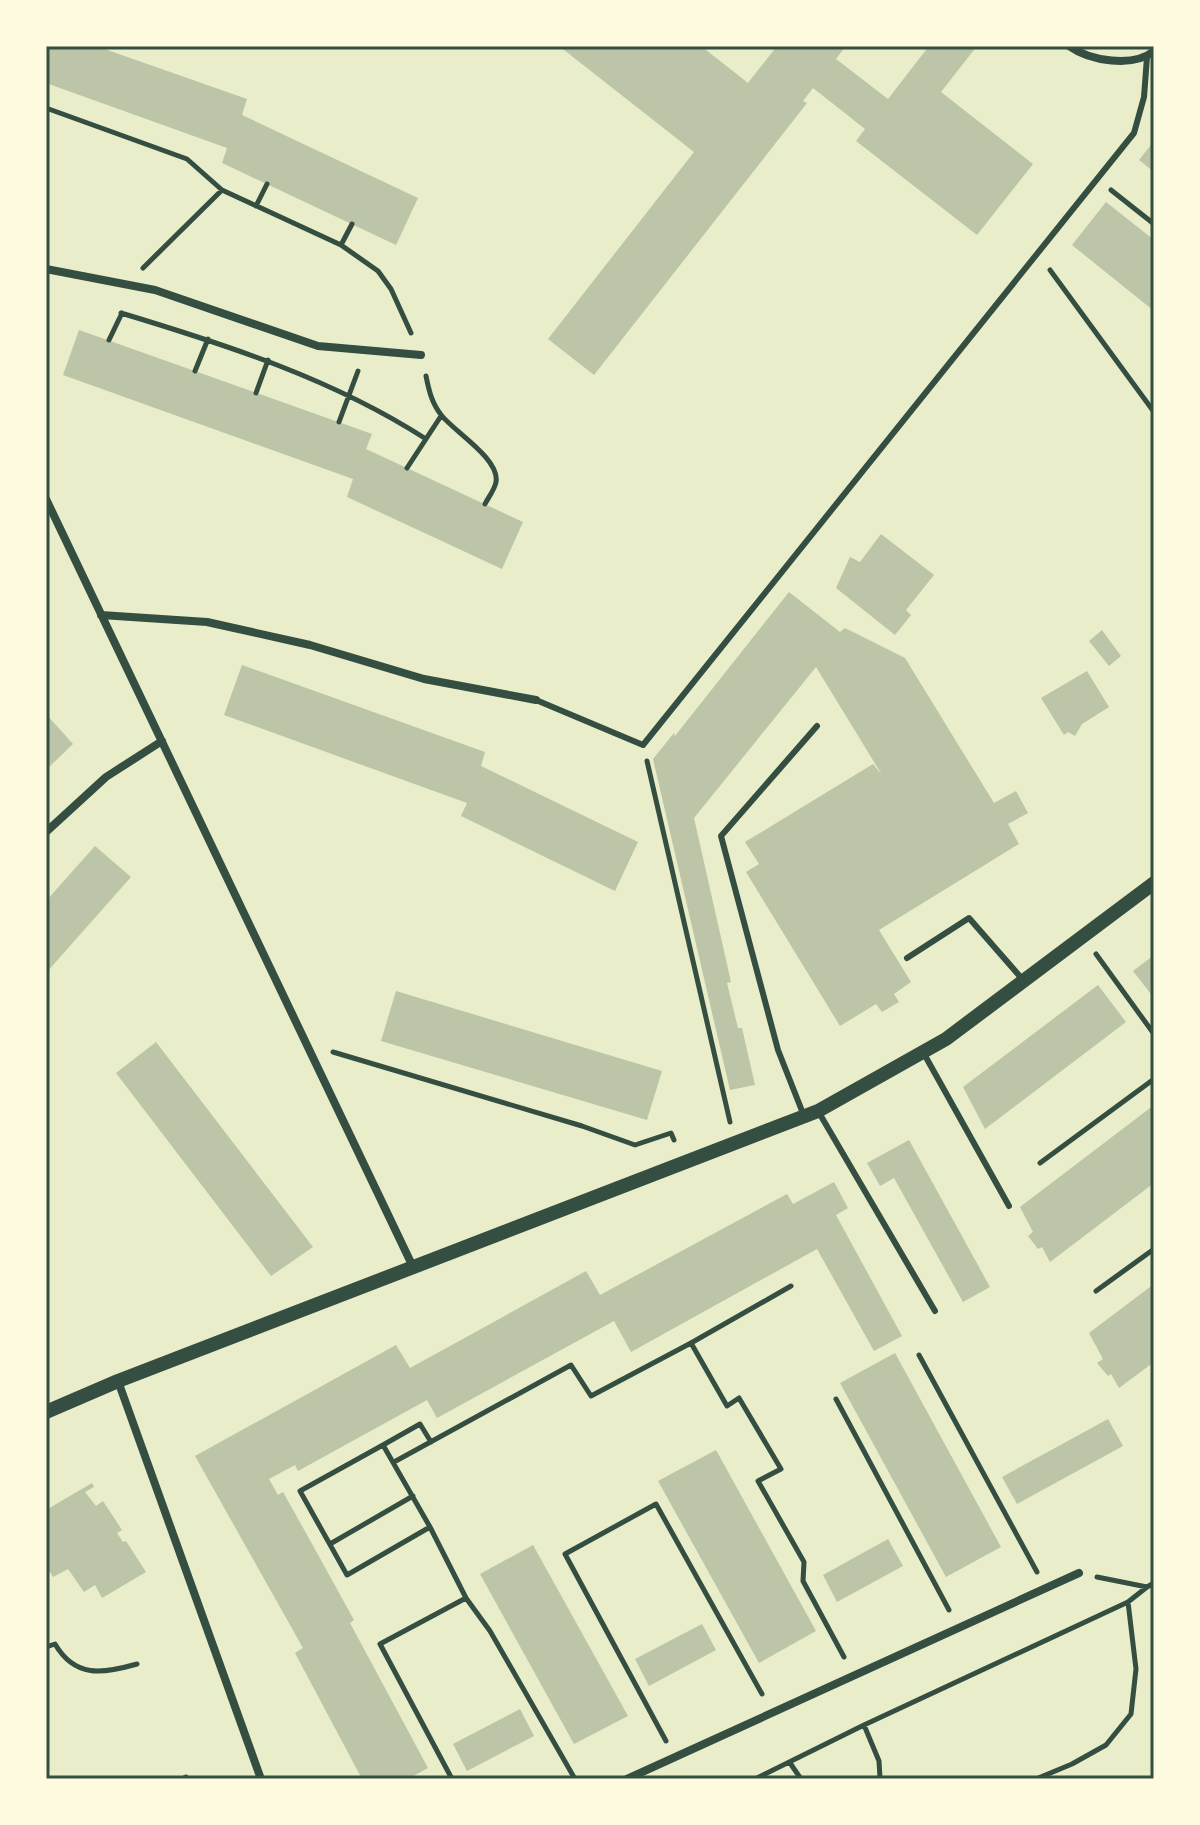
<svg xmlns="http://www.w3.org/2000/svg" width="1200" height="1825" viewBox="0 0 1200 1825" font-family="Ubuntu,sans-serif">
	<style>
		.building { fill: #bcc5a7 }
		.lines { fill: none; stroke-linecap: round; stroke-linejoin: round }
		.path { stroke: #344e41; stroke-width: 5 }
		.service { stroke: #344e41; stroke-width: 6 }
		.minor { stroke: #344e41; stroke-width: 8 }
		.tertiary { stroke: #344e41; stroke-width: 14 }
		.neatline { fill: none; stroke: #344e41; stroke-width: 3 }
	</style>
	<rect width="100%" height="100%" fill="#e9edc9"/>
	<path class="building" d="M46,46H96L247,99L242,115L418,198L396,245L222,163L227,148L46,83Z
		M559,46H701L748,83L777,46H846L836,59L888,99L929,46H977L941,92L1033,164L977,235L856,141L865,129L813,88L803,101L807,103L594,375L548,339L694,152Z
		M1154,141V172L1139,160Z
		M1106,202L1154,240V311L1072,245Z
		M79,330L372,434L366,449L523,522L502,569L347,497L353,479L63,375Z
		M881,534L934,575L906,610L911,615L895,635L836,588L850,557L860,562Z
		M789,592L840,632L845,628L905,658L994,803L1016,791L1028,813L1008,824L1019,844L879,930L911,982L894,994L899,1002L882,1012L876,1004L840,1026L746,872L759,864L745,842L873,764L882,775L816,667L694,818L731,982L727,983L738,1028H742L755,1085L730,1090L653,759L674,733L675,736Z
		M1102,630L1121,656L1109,666L1089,641Z
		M242,665L485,752L481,766L638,842L615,891L461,816L467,803L224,715Z
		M1087,671L1109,707L1082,724L1075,736L1068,732L1064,735L1041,698Z
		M46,714L73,744L46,770Z
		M95,846L131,877L46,973V901Z
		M1154,955V998L1133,971Z
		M1098,985L1126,1022L985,1129L963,1087Z
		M396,991L662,1071L647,1120L381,1041Z
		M156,1042L313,1247L271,1276L116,1073Z
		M1154,1105V1183L1050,1262L1042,1247L1038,1249L1028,1236L1033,1232L1020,1207Z
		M909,1140L990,1287L963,1302L894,1178L880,1186L867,1163Z
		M834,1182L848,1208L836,1215L902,1336L874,1351L817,1249L631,1352L614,1321L437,1418L427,1400L298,1471L295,1465L269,1479L278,1495L283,1492L316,1551L354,1620L350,1623L428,1768L408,1779H362L295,1653L303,1648L195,1456L396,1345L410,1368L586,1271L600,1295L787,1194L793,1204Z
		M1154,1284V1362L1119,1388L1111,1374L1108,1376L1097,1363L1103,1359L1089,1333Z
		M895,1353L1001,1547L946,1577L840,1383Z
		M1108,1419L1123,1446L1017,1504L1002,1477Z
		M716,1450L816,1631L759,1663L658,1481Z
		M92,1483L94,1487L85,1492L96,1506L103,1501L122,1530L117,1533L123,1542L126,1541L146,1572L102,1598L95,1585L84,1592L68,1569L53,1577L50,1572L46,1574V1510Z
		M888,1539L903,1566L837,1602L823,1575Z
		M533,1545L628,1716L574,1744L480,1574Z
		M702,1624L716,1650L649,1686L635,1659Z
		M520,1709L534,1736L467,1771L453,1744Z"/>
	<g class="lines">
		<path class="path" d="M46,108L187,159L222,190L341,245L378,271L391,289L411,333
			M1111,190L1154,224
			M256,206L267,184
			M341,245L352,224
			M143,268L222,190
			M1050,270L1154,412
			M121,313C227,345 333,379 426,439
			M109,340L122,313
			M195,371L208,339
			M426,376C429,391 432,404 442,416C455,432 500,459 496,482C495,489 488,498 485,504
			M256,393L268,360
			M339,422L358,371
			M407,468L441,416
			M647,761L730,1122
			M1096,954L1154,1034
			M333,1052L582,1126L635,1145L671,1133L674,1140
			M1040,1163L1154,1079
			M1096,1291L1154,1249
			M691,1343L727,1406L739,1398L781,1469L758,1481L804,1562L803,1581L844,1657
			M919,1355L1037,1572
			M836,1399L949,1610
			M383,1445L420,1424L431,1442
			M394,1462L571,1365L591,1396L691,1343L791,1286
			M430,1527L347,1575L300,1491L383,1445L430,1527L466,1598L490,1631L575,1779
			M330,1544L413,1496
			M1097,1577L1147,1587L1154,1583
			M46,1647L55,1644C75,1678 102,1674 137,1664
			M864,1725L879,1761L880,1778L877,1779
			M666,1741L565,1554L656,1504L762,1694
			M790,1763L801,1779
			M46,1770V1771
			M182,1779L186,1777
			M452,1779L380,1644L466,1598
			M755,1779L864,1725L1128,1602L1147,1587
			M1036,1779L1072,1764L1106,1745L1131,1714L1136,1669L1128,1602"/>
		<path class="service" d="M536,700L643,745L1134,133L1144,97L1147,57
			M907,958L969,918L1024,981
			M923,1052L1009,1206
			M818,1111L935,1311
			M804,1116L778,1050L721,836L817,726"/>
		<path class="minor" d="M1069,46C1090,61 1133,68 1154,51
			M46,269L155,290L318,346L421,355
			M46,499L414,1269
			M101,615L207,622L310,645L424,679L536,700
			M46,832L106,777L162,741
			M118,1381L261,1779
			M627,1779L1079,1573"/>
		<path class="tertiary" d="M46,1412L118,1381L818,1111L946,1039L1154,883"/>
	</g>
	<rect width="1200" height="1825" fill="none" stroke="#fefae0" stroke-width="96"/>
	<rect x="48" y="48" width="1104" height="1729" class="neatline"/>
</svg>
